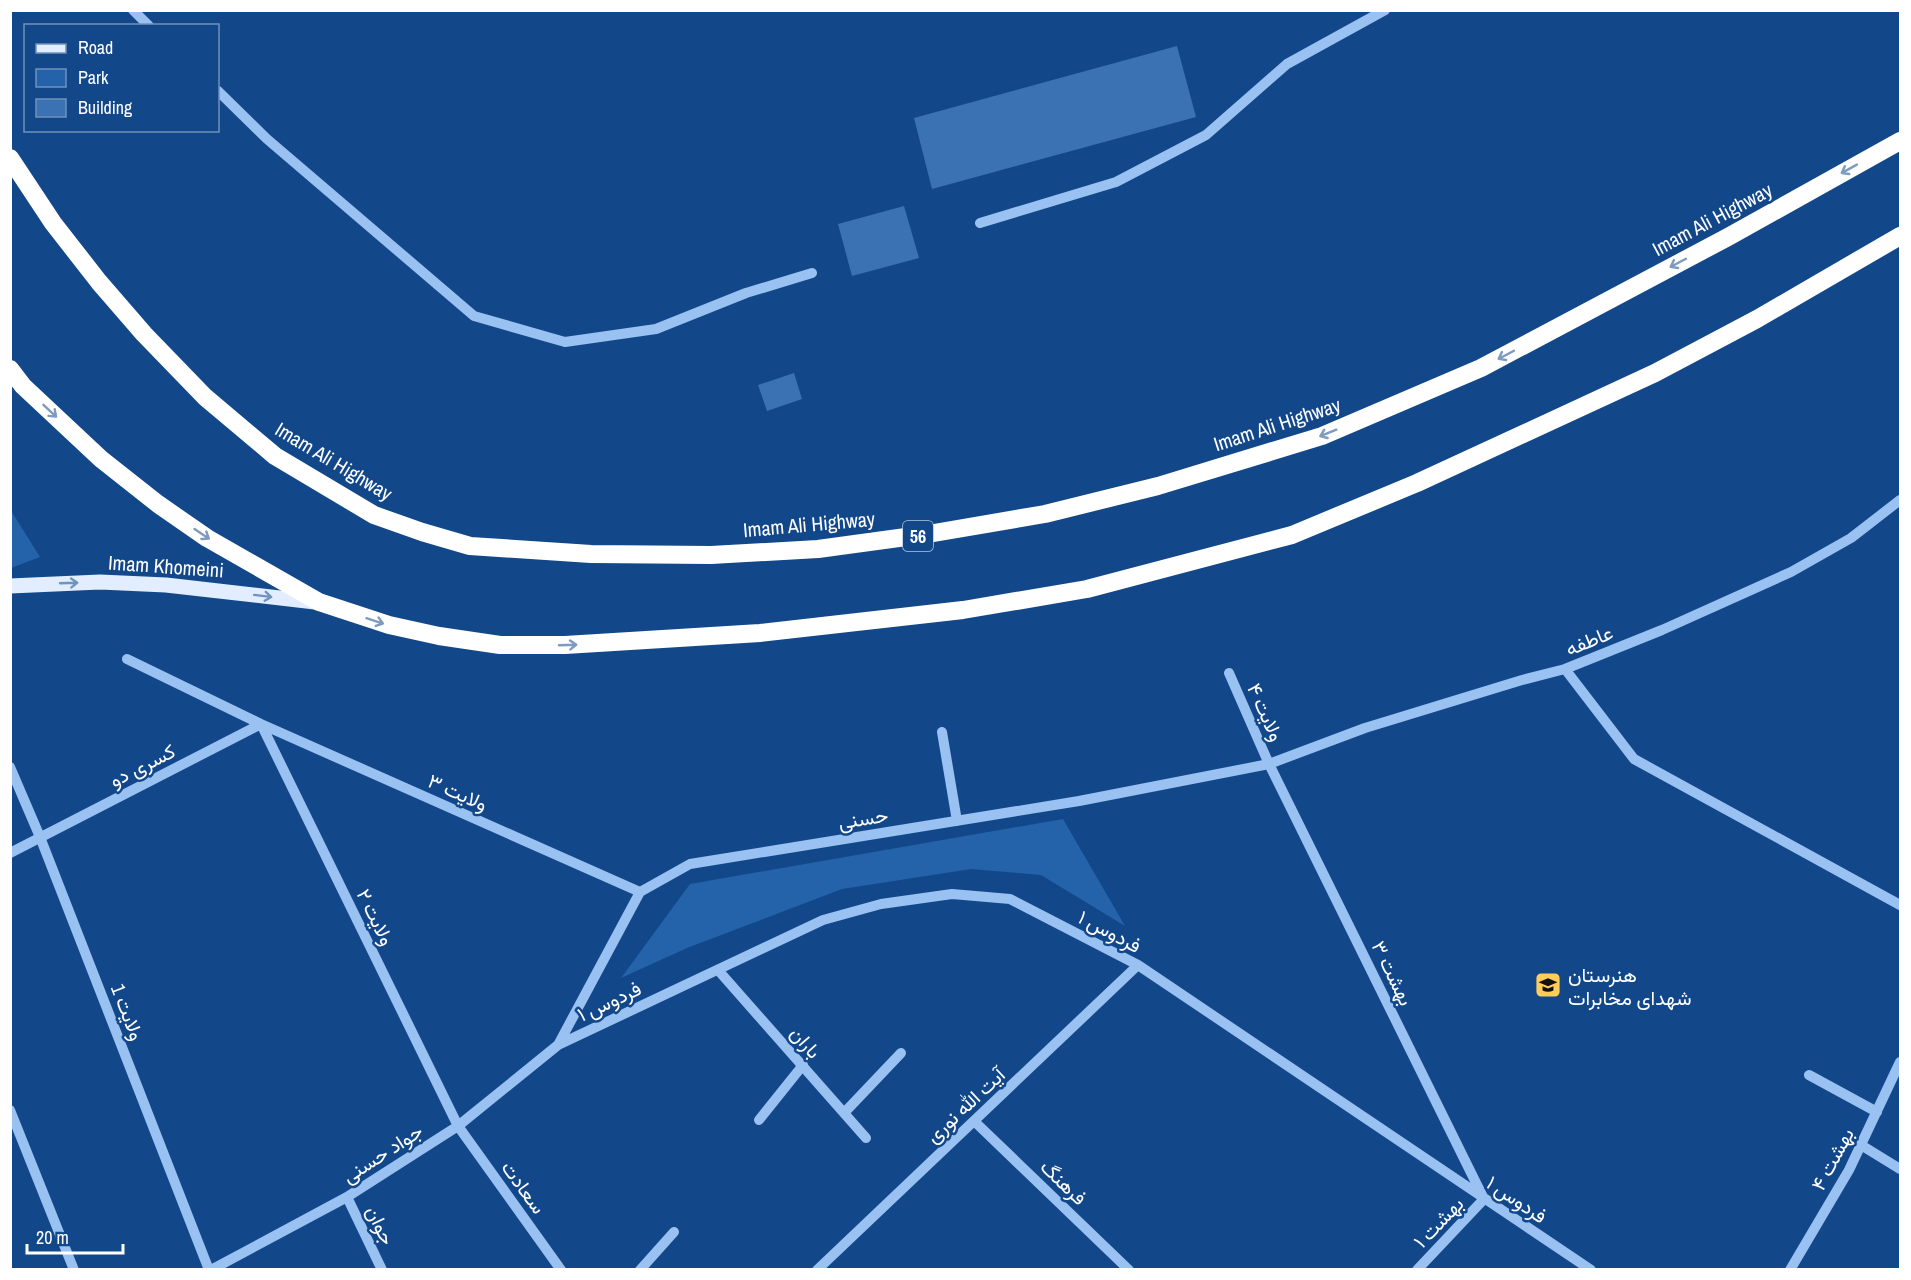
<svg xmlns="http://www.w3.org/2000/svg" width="1911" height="1280" viewBox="0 0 1911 1280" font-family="'Archivo Narrow',Vazirmatn,sans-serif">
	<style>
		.green { fill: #2462aa }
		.building { fill: #3b72b4 }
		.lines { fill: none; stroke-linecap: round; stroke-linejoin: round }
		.minor { stroke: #99c1f1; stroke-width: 10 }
		.major { stroke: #e2eeff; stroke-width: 15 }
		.highway { stroke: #fff; stroke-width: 18 }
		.oneway { stroke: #7d9abf }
		.oneway2 { stroke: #7093bf }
		.labels { text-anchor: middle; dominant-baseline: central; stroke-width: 5; stroke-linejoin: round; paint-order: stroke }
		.shield { fill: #12488a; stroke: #b8c8dc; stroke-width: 1.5 }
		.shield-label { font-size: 18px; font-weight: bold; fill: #fff }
		.street-label { font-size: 20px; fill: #fff; stroke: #12488a }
		.poi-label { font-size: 20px; fill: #fff; stroke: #12488a; text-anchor: start }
	</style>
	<rect width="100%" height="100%" fill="#12488a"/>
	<path class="green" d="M10,509L40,557L11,568H10Z
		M1063,819L1125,926L1041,875L971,869L842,889L687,948L621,978L690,884Z"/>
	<path class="building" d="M1177,46L1196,117L932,189L914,118Z
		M904,206L919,258L852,276L838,224Z
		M794,373L802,399L767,411L758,385Z"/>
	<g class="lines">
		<path class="minor" d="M133,10L149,26
			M218,91L267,139L474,316L565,342L656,329L746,293L812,273
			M980,223L1116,182L1206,135L1287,64L1385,10
			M127,659L261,724L640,892
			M1565,669L1634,759L1900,905
			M1229,673L1269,764L1484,1199L1417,1270
			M261,724L458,1126L561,1270
			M942,732L957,821
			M10,767L40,837L209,1270
			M10,853L261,724
			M718,970L866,1138
			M558,1045L640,892L690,864L1079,801L1269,764L1365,728L1522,680L1565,669L1662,630L1791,572L1851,538L1900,500
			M1809,1075L1877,1112
			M10,1110L74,1270
			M844,1113L901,1053
			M759,1120L803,1065
			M974,1121L1129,1270
			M1861,1145L1900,1169
			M347,1197L382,1270
			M211,1270L347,1197L458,1126L558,1045L823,920L881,904L952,894L1010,899L1138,965L1591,1270
			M640,1270L674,1232
			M817,1270L1138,965
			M1790,1270L1849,1170L1900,1062"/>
		<path class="major" d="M10,586L100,582L166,585L315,602"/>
		<path class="highway" d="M10,158L53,223L99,282L144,334L205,397L275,456L374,515L422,532L470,546L591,554L711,555L818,549L928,534L1045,514L1158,486L1322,436L1481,368L1728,237L1900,141
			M10,369L23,386L101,459L158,504L207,538L319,602L389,625L439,636L500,645H565L760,633L963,610L1087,589L1292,535L1417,483L1655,373L1757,319L1900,236"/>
	</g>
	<defs><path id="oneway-shaft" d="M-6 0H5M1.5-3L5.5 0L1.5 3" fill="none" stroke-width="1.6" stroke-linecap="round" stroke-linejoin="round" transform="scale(1.5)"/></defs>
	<g class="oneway">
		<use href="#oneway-shaft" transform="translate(1849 169) rotate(151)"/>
		<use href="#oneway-shaft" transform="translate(1678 263) rotate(152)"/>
		<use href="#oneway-shaft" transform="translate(1506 355) rotate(152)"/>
		<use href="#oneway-shaft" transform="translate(50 411) rotate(43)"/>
		<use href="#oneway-shaft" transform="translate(1328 433) rotate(158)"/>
		<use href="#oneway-shaft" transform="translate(202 534) rotate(34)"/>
		<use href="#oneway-shaft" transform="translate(375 621) rotate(18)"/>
		<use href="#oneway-shaft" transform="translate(568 645) rotate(-2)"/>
	</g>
	<g class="oneway2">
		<use href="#oneway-shaft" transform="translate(69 583) rotate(-2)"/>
		<use href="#oneway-shaft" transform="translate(263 596) rotate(7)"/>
	</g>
	<defs>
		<symbol id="school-square" viewBox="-11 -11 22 22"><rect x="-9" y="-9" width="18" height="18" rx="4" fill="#ffcd58" stroke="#12488a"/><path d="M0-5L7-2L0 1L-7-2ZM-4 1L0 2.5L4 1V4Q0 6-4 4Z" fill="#111"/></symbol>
	</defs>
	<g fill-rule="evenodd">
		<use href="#school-square" x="1533" y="970" width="30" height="30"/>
	</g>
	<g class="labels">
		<rect class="shield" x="903" y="521" width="30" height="30" rx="4.5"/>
		<g class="shield-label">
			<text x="918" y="536">56</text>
		</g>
		<g class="street-label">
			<text transform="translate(1712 219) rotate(-28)">Imam Ali Highway</text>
			<text transform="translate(1277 424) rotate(-18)">Imam Ali Highway</text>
			<text transform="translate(334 461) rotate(31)">Imam Ali Highway</text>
			<text transform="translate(809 524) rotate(-5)">Imam Ali Highway</text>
			<text transform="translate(166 566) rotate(4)">Imam Khomeini</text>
			<text transform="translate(1589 640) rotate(-22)">عاطفه</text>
			<text transform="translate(1266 712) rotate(66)">ولایت ۴</text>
			<text transform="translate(142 765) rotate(-27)">کسری دو</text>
			<text transform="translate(458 792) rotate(24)">ولایت ۳</text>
			<text transform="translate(863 818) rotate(-9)">حسنی</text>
			<text transform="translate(376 917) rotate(64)">ولایت ۲</text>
			<text transform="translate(1110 931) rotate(28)">فردوس ۱</text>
			<text transform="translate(1393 973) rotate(64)">بهشت ۳</text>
			<text transform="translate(609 1001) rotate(-25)">فردوس ۱</text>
			<text transform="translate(128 1012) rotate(69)">ولایت 1</text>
			<text transform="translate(806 1042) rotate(49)">باران</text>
			<text transform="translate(965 1105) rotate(-43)">آیت الله نوری</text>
			<text transform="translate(382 1153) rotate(-33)">جواد حسنی</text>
			<text transform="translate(1832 1159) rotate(-62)">بهشت ۴</text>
			<text transform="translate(1064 1182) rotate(44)">فرهنگ</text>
			<text transform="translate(524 1187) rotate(54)">سعادت</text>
			<text transform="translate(1517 1199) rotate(34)">فردوس ۱</text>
			<text transform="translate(1438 1222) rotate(-46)">بهشت ۱</text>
			<text transform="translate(381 1225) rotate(64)">جوان</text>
		</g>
		<g class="poi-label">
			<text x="1568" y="974">هنرستان<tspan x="1568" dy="23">شهدای مخابرات</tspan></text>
		</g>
	</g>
	<rect width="1911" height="1280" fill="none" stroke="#ffffff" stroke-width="24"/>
	<rect x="24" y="24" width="195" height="108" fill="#12488a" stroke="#7191b9" stroke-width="1.5"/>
	<rect x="36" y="44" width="30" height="9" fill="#e2eeff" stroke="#7191b9" stroke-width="1.5"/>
	<text x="78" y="54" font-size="18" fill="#ffffff">Road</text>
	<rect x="36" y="69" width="30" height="18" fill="#2462aa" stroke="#7191b9" stroke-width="1.5"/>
	<text x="78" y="84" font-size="18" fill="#ffffff">Park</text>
	<rect x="36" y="99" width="30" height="18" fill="#3b72b4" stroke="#7191b9" stroke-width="1.5"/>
	<text x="78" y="114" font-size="18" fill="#ffffff">Building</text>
	<path d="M27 1244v9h96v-9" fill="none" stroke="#ffffff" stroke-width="3"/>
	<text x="36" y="1244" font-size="18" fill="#ffffff" stroke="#12488a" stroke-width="4.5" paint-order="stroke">20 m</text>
</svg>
